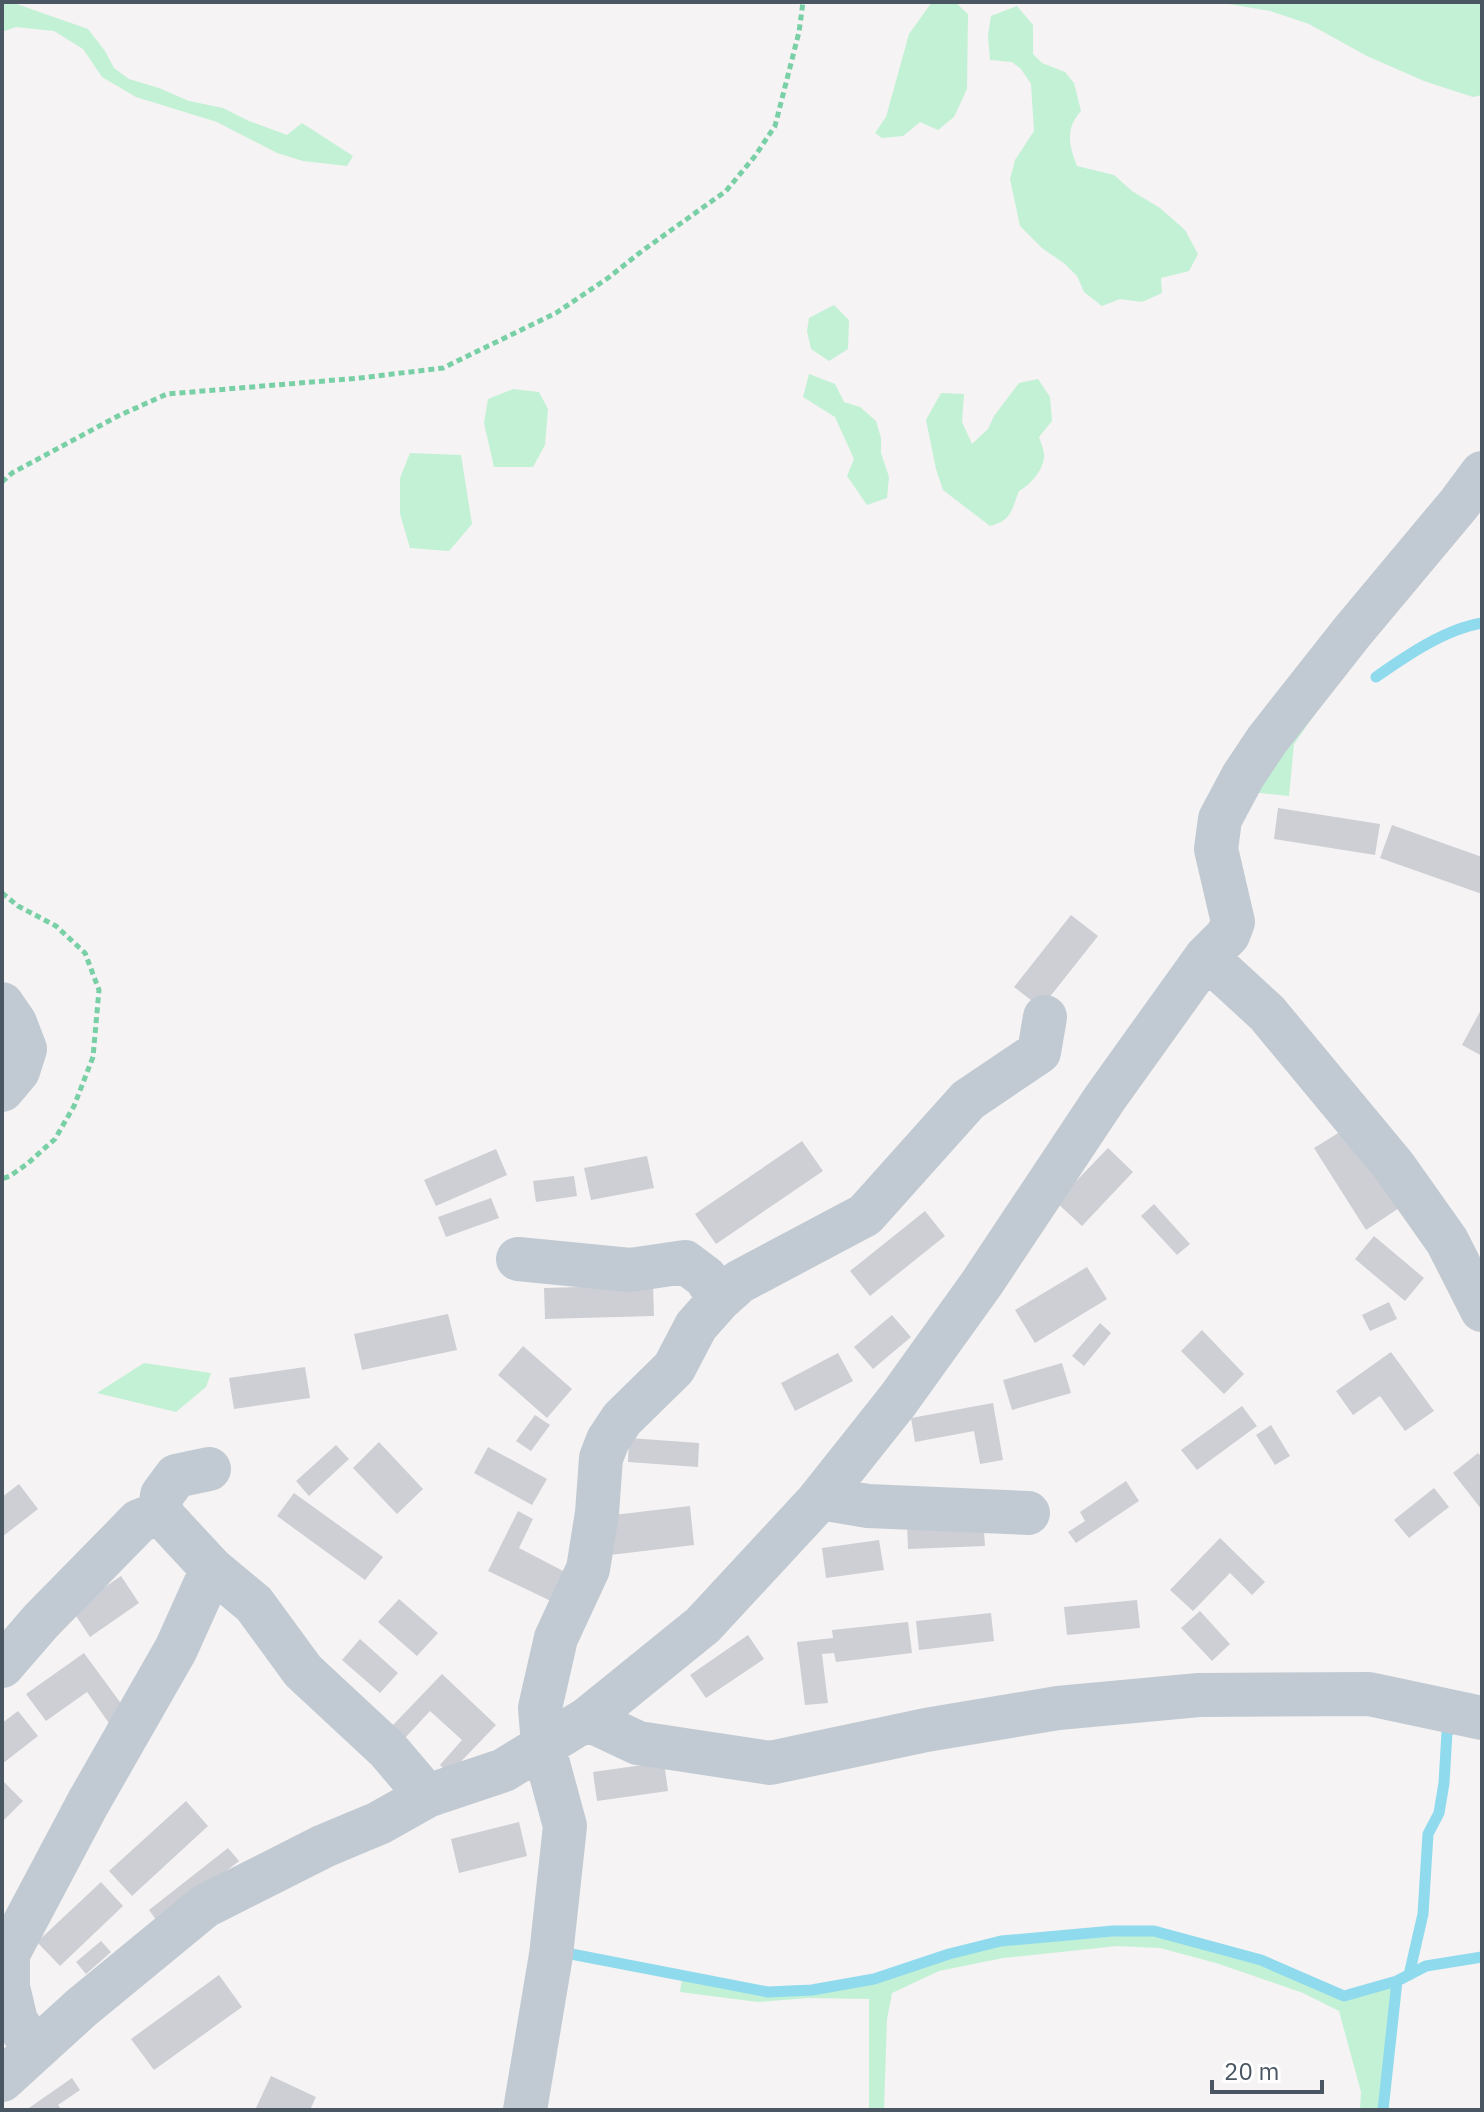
<svg xmlns="http://www.w3.org/2000/svg" width="1484" height="2112" viewBox="0 0 1484 2112" font-family="'IBM Plex Sans',sans-serif">
	<style>
		.green { fill: #c3f1d5 }
		.lines { fill: none; stroke-linecap: round; stroke-linejoin: round }
		.stream { stroke: #90daee; stroke-width: 11 }
		.building { fill: #cdcfd5 }
		.path { stroke: #7ad0a6; stroke-width: 5; stroke-dasharray: 6 4; stroke-linecap: butt }
		.minor { stroke: #c1cad2; stroke-width: 44 }
	</style>
	<rect width="100%" height="100%" fill="#f5f3f3"/>
	<path class="green" d="M2,2H11L88,29L105,51L114,68L129,79L159,88L189,101L223,108L249,121L287,135L302,123L353,156L347,166L303,161L277,153L217,122L136,97L102,77L83,49L54,31L16,27L2,32Z
		M932,2H955L968,14L967,89L954,117L938,130L920,122L903,136L882,138L875,133L886,117L909,34Z
		M1217,2H1482V95L1473,97L1424,81L1367,56L1309,24L1270,11Z
		M1017,6L1033,25V54L1042,63L1065,72L1074,83L1081,111C1065,128 1069,146 1077,166L1114,175L1132,191L1160,208L1185,230L1198,254L1189,271L1161,278L1162,293L1142,302L1120,299L1102,306L1084,292L1077,276L1065,264L1042,248L1020,226L1010,179L1015,160L1034,131L1031,84L1021,69L1012,62L990,60L988,36L991,16Z
		M834,305L849,320L848,349L829,361L811,349L807,331L809,318Z
		M809,374L835,384L844,402L860,407L876,421L881,438V453L889,477L887,498L867,505L847,476L854,459L835,417L803,397Z
		M1038,379L1050,397L1052,421L1039,437C1041,443 1045,452 1044,458C1042,472 1030,485 1019,491C1011,511 1012,520 990,526L943,490L936,469L926,420L941,393L964,394L962,422L972,444L988,429L994,416L1019,383Z
		M513,389L539,392L548,409L545,445L533,467H494L484,423L488,399Z
		M410,453L461,455L472,524L449,551L410,548L400,514V478Z
		M1370,635L1294,744L1289,796L1242,791Z
		M144,1363L211,1373L206,1387L176,1412L97,1393Z
		M1116,1936H1155L1261,1964L1343,2001L1393,1987L1380,2110H1360L1361,2092L1339,2011L1303,1993L1216,1963L1160,1948L1117,1946L1003,1958L939,1971L892,1993L887,2019L884,2110H869V1999L808,1998L758,2002L680,1992L682,1979L768,1995L813,1993L876,1982L953,1956L1003,1946Z"/>
	<g class="lines">
		<path class="stream" d="M1376,677C1406,656 1445,629 1482,623
			M566,1953L768,1992L812,1990L874,1979L949,1954L1001,1941L1113,1931H1154L1261,1960L1344,1996L1397,1981L1426,1966L1482,1957
			M1409,1975L1423,1914L1428,1834L1439,1813L1444,1783L1447,1732L1456,1726
			M1383,2110L1397,1981"/>
	</g>
	<path class="building" d="M1278,808L1380,824L1375,855L1274,839Z
		M1392,825L1482,857V894L1380,858Z
		M1071,915L1098,936L1041,1008L1014,987Z
		M1482,1008V1056L1462,1045Z
		M1348,1127L1399,1208L1366,1230L1314,1148Z
		M802,1141L823,1171L716,1244L695,1214Z
		M1108,1148L1133,1172L1082,1226L1056,1202Z
		M496,1149L507,1175L436,1206L424,1180Z
		M647,1156L654,1188L591,1200L584,1168Z
		M574,1176L577,1196L536,1202L533,1181Z
		M491,1198L499,1218L446,1237L438,1217Z
		M1154,1204L1190,1244L1177,1255L1141,1216Z
		M925,1211L945,1236L870,1296L850,1271Z
		M1374,1236L1424,1278L1405,1301L1355,1259Z
		M1087,1267L1107,1299L1035,1343L1015,1310Z
		M653,1285L654,1316L545,1319L544,1288Z
		M1389,1302L1397,1319L1370,1331L1362,1315Z
		M448,1314L457,1350L362,1370L354,1334Z
		M892,1315L911,1337L873,1369L854,1347Z
		M1100,1323L1111,1333L1084,1366L1072,1356Z
		M1202,1330L1244,1374L1224,1394L1181,1351Z
		M523,1346L572,1389L547,1418L498,1375Z
		M1391,1352L1434,1411L1405,1431L1380,1396L1353,1415L1336,1391Z
		M838,1353L853,1381L795,1411L781,1383Z
		M1062,1363L1071,1393L1012,1410L1003,1380Z
		M305,1367L310,1398L234,1409L229,1378Z
		M993,1403L1003,1460L980,1464L974,1431L915,1442L911,1418Z
		M1242,1406L1257,1426L1197,1470L1181,1450Z
		M535,1415L550,1425L531,1451L516,1441Z
		M1271,1425L1290,1456L1275,1465L1256,1435Z
		M629,1438L699,1443L698,1467L628,1462Z
		M379,1442L423,1489L397,1514L353,1468Z
		M336,1445L349,1459L309,1496L296,1481Z
		M488,1447L547,1479L532,1505L474,1473Z
		M1478,1453L1482,1458V1510L1453,1473Z
		M1126,1481L1139,1501L1076,1543L1068,1532L1085,1521L1080,1512Z
		M19,1484L38,1509L2,1537V1497Z
		M1434,1488L1449,1507L1409,1538L1394,1520Z
		M294,1493L383,1557L365,1580L277,1516Z
		M690,1506L694,1545L610,1555L605,1516Z
		M518,1511L533,1519L519,1548L567,1573L553,1602L488,1571Z
		M983,1518L985,1546L908,1549L907,1521Z
		M1220,1538L1265,1582L1252,1595L1230,1573L1193,1611L1170,1590Z
		M879,1540L884,1570L826,1578L822,1548Z
		M121,1576L139,1603L90,1637L72,1610Z
		M399,1599L438,1633L417,1656L378,1622Z
		M1137,1600L1140,1628L1067,1635L1064,1607Z
		M1200,1611L1230,1644L1212,1661L1181,1628Z
		M991,1613L994,1641L919,1650L916,1621Z
		M908,1622L912,1653L836,1662L834,1653L822,1654L828,1703L805,1705L797,1642L833,1638L832,1630Z
		M748,1635L764,1659L706,1698L690,1675Z
		M360,1639L398,1673L380,1693L342,1660Z
		M84,1653L128,1713L111,1726L87,1692L46,1721L26,1694Z
		M442,1674L496,1725L449,1774L440,1765L462,1740L430,1711L405,1738L392,1726Z
		M18,1711L38,1736L2,1764V1723Z
		M664,1762L668,1791L597,1801L593,1772Z
		M2,1780L23,1801L2,1822Z
		M186,1801L208,1826L132,1896L109,1871Z
		M519,1822L527,1856L459,1873L451,1839Z
		M228,1848L239,1861L159,1924L149,1910Z
		M101,1882L123,1906L60,1966L37,1942Z
		M101,1941L111,1952L86,1974L76,1962Z
		M219,1975L242,2007L154,2070L131,2039Z
		M271,2076L316,2097L310,2110H255Z
		M72,2078L80,2090L58,2105L62,2110H26Z"/>
	<g class="lines">
		<path class="path" d="M2,482L12,473L118,416L167,394L360,378L443,368L556,313L608,278L642,251L726,191L755,156L775,126L799,32L803,2
			M2,893L18,906L56,926L85,953L99,990L93,1057L74,1106L55,1139L27,1164L10,1176L2,1179"/>
		<path class="minor" d="M1206,957L1267,1013L1394,1166L1447,1241L1482,1310
			M2,1004L15,1023L25,1049L18,1071L2,1090
			M518,1259L630,1270L685,1262L705,1277L720,1299
			M209,1469L176,1476L162,1495L160,1513L212,1569L254,1604L303,1671L388,1750L427,1796
			M820,1498L868,1506L1028,1513
			M2,1666L41,1621L139,1521L160,1513
			M587,1719L638,1743L770,1763L926,1730L1058,1708L1199,1695L1369,1694L1482,1718
			M35,2050L16,2021L8,1987V1954L88,1803L176,1649L212,1569
			M2,2080L81,2008L205,1906L324,1846L379,1823L427,1796L504,1770L587,1719L703,1625L817,1502L898,1400L982,1283L1105,1098L1206,957L1228,935L1233,922L1216,849L1220,819L1243,776L1267,740L1352,632L1459,504L1482,473
			M525,2110L551,1955L565,1826L543,1745L540,1708L556,1638L588,1569L597,1513L601,1458L608,1440L622,1419L674,1368L696,1326L720,1299L739,1282L865,1215L968,1100L1039,1052L1045,1017"/>
	</g>
	<rect width="1484" height="2112" fill="none" stroke="#4a5661" stroke-width="8"/>
	<path d="M1212 2080v12h110v-12" fill="none" stroke="#4a5661" stroke-width="4"/>
	<text x="1224" y="2080" font-size="24" fill="#4a5661" stroke="#ffffff" stroke-width="6" paint-order="stroke">20 m</text>
</svg>
